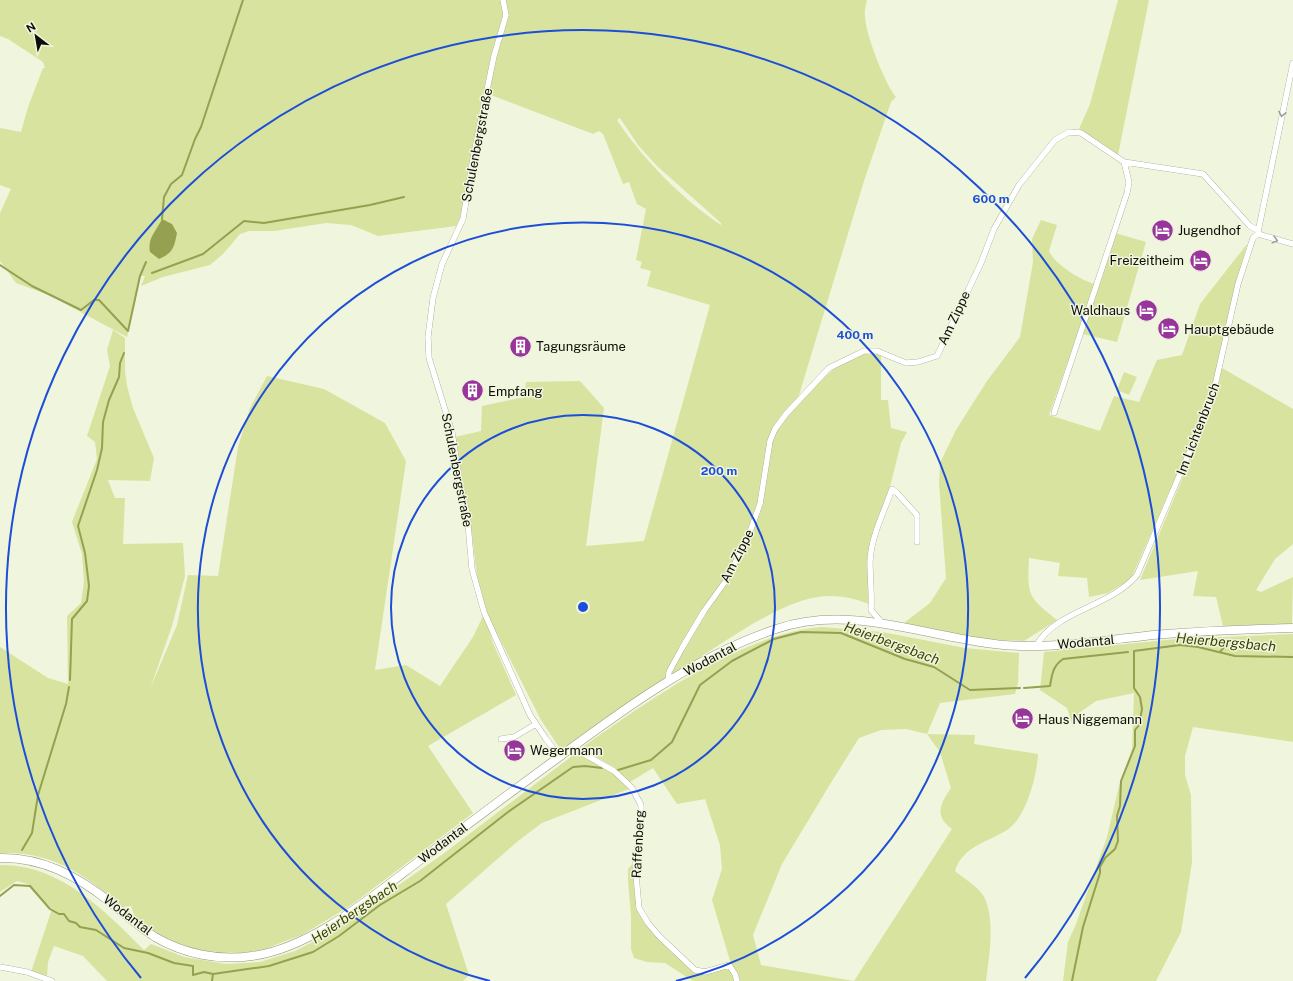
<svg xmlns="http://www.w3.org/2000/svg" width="1293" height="981" viewBox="0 0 1293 981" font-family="'Public Sans',sans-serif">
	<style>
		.green { fill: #d8e39f; fill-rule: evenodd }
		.water { fill: #95a050 }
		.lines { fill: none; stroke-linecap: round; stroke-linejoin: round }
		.stream { stroke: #95a050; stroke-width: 2 }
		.street-casing { stroke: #939781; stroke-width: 6 }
		.secondary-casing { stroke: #939781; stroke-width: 9 }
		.street { stroke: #fff; stroke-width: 5.5 }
		.secondary { stroke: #fff; stroke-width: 8 }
		.oneway { stroke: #9e9e9b }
		.ring { fill: none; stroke: #1d4ed8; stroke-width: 2 }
		.labels { text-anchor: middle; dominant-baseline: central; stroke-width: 3; stroke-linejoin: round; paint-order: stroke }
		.street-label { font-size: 13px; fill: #0c0d06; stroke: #f0f5dd }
		.poi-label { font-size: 13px; fill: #0c0d06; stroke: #f0f5dd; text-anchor: start }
		.water-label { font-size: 14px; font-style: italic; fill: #3d4403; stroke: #f0f5dd }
		.centre { fill: #1d4ed8; stroke: #f0f5dd; stroke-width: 2 }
		.ring-label { font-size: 12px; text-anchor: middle; font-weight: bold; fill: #1d4ed8; stroke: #f0f5dd; stroke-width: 3; stroke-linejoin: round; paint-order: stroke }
	</style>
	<rect width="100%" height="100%" fill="#f0f5dd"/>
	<path class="green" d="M0,0H867C866,5 864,11 865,16C865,33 885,84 896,97L891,102L864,181L796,405C815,386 852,343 881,355V400H888L891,428L907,432L901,443L889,491L871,542L869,604C846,595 826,593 801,601C761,615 728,640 693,662C671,677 648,690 626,704C604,719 582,734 561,750L541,720L485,610L478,585L472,535L455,437L481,431L482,406L524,397L526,382L580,381L604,408L586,546L644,541L710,305L647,286L651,271L640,268L642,262L636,260L646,209L637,204L629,182L623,184L603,134L599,131L593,134L483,92L463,212L456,226L378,236L351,225L326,223L274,231H249L240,234L223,254L210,265L163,277L141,286L145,276H140L127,337L49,295L16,283L0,261V213L11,189L0,185V128L21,132L28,107L43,68H45L43,62L8,39L0,36ZM620,118L638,145L657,166L721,223V225C683,200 642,158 617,120Z
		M1118,0H1149L1118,155L1079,129L1090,104Z
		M1041,220L1057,225L1049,251C1054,264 1082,281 1095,284L1049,415L1100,431L1114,396L1139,402L1157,360L1182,355L1200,304L1247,244L1210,398L1131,579L1108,593L1089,597L1087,578L1058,576L1060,563L1029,558C1027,595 1028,597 1057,620L1024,641L983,639L904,623L930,603L946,578L939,483L940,463L956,430L987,381L1020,337L1033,262L1032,239Z
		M1115,233L1146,242L1117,342L1083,334Z
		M113,330L125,338V370L127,386L133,408L154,458L150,481L108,480L115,498H125L123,544L183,543L185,576L172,626L150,689L177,625L188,575L218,576L238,447L250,408L267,376L324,389L385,423L406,461L375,670L406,665L440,686L473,637L484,614L493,643L516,695L428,746L473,813L350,906L302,935L259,951L239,953L200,951L166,940L135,918L131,906L124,907C84,875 54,851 0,853V647L48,678L68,684L67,616L81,603L84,581L82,554L72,522L97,459L95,442L87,436L110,366L107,350Z
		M1222,368L1293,409V544L1275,559L1256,590L1261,592L1293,577L1292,624L1223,626L1216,597L1193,596L1198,571L1140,580L1216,398Z
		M1124,372L1137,377L1129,395L1117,390Z
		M822,627L882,632L965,648L1019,653L1018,683L1015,694L940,703L927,734L975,735L974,744L1038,754C1037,776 1026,818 1007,830C986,843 963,846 955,871C963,878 977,886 983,895C996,917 989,957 986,981H739L730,961L712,900L722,869L720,845L705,799L677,804L653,768L630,782L612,766L584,750V746C647,702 743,633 822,627ZM906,729L927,734L940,752L951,788C940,804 934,816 952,829L854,981L761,965L753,935L782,864L832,781L859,738L881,730Z
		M1293,634V742L1193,727L1185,756V775L1191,795L1192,862L1181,932L1156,981H1063L1068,942L1076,924L1107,837L1119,786L1132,749L1134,693L1096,701L1079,713L1073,727L1067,708L1040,690L1044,652L1177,639Z
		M576,753L615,774L629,789L542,823L518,841L446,904L469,975L463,981H107L83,956L54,946L48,962L47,976L31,972L52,909L28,884L17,881L0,892V865C60,864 105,911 144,950L151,944L184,957L226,964L260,962L295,951L332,932L443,854Z
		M633,863L638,908L683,962L699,974L709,973L731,967L737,981H693L665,963L647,962L634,958L631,949V916L628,881V869Z"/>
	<path class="water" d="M162,219L172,224L177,233C174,248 173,253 159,259L150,252C147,238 157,230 162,219Z"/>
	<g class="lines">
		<path class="stream" d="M162,219L164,197L171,184L182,175L195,139L201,127L243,0
			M0,265L32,286L81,310L94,300H99L128,331
			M152,273L203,254L244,221L264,223L370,205L404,197
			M128,331L140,276L146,262
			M1220,652L1229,641
			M70,680L72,619L87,601L89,586L85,553L78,526L97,470L102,448L103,422L109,400L119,377L120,363L124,353
			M1024,688L1050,686C1052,674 1053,666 1063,659L1128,652
			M618,770L651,760L672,742L700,685L732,661L774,639L801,632L841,633L905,659L934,667L970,690L1020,688
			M22,850L32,833L38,795L66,704L69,687
			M0,896L14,885L30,886L50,909L59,914H64L69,921L76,923L80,927L96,930L124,948L148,953L174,963L193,966V975L204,972L213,974L269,966L313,952L339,936L380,905L420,881L508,812L573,767L585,766L602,768
			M212,981L213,974
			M1072,981L1083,927L1100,873V867L1105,858L1115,849L1118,841L1117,816L1120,806L1121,781L1135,746V730L1139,725L1142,709L1140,697L1134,688V651L1180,645L1198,647L1235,656L1293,657"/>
		<defs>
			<path id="street" d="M503,0L506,15L494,56L474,153L463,219L442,264L433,298L428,337L429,358L452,432L460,484L467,513L472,569L484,612L530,715L546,739L560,757
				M1258,232L1293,63
				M1258,234L1293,244
				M1054,413L1127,193L1129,182L1124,162
				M882,623L871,610C872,594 870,577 870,561C871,537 884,512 892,489L897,493L917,515V542
				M1036,646C1056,610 1109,608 1137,575L1212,399L1238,284L1253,238L1258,234
				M668,682L669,672L682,648L704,611L725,582L747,540L760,504L770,441L775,429L786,414L829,368L864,351H877L906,363L918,362L937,356L981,263L994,229L1019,185L1055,140L1069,132L1081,133L1124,162L1203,174L1250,226L1257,230
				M501,739L514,737L536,724
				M574,746L577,750L614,771L632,788L641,805V826L635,864L639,908L648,923L659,936L695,970L705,972L729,965L735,974L737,981
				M0,967L27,972L52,981"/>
			<path id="secondary" d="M0,858C42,857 77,876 110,902C125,914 139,927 155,937C184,954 219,961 252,956C313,948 375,894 423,858C467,825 511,792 555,760C621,711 697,655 776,629C858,601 940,644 1022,646C1070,647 1117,638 1165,634C1207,631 1250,629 1293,628"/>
		</defs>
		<use href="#street" class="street-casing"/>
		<use href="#secondary" class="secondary-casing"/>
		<use href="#street" class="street"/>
		<use href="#secondary" class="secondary"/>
	</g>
	<defs><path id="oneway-chevron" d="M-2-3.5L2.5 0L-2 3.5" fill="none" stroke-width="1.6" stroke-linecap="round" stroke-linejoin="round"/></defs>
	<g class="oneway">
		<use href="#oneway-chevron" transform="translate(1282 114) rotate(102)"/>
		<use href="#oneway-chevron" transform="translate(1275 240) rotate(15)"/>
	</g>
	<g class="ring">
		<circle cx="583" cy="607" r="192"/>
		<path d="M490 981A385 385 0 1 1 676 981"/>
		<path d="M141 978A577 577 0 1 1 1025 978"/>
	</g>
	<defs>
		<symbol id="hotel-disc" viewBox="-11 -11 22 22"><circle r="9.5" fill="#97359b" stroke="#f0f5dd"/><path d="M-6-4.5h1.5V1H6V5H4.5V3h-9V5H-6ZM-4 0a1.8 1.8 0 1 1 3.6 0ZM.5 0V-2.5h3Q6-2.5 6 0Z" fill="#fff"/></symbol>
		<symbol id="building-disc" viewBox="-11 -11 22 22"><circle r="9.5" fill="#97359b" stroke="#f0f5dd"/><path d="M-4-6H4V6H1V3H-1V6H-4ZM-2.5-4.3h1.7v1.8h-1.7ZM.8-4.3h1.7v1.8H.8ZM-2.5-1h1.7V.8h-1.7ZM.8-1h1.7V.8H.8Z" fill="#fff"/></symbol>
	</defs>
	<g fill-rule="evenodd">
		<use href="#hotel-disc" x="1150" y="218" width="25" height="25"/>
		<use href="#hotel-disc" x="1188" y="248" width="25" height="25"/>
		<use href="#hotel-disc" x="1134" y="298" width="25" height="25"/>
		<use href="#hotel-disc" x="1156" y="316" width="25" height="25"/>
		<use href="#building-disc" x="508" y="334" width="25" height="25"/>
		<use href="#building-disc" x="460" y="378" width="25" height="25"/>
		<use href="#hotel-disc" x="1010" y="706" width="25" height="25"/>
		<use href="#hotel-disc" x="502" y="738" width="25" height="25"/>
	</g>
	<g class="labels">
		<g class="street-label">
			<text transform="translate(477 145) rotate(-79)">Schulenbergstraße</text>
			<text transform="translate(954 318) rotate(-65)">Am Zippe</text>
			<text transform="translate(1198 429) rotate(-69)">Im Lichtenbruch</text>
			<text transform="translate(457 470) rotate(79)">Schulenbergstraße</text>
			<text transform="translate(737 556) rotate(-63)">Am Zippe</text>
			<text transform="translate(1086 642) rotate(-5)">Wodantal</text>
			<text transform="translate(710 659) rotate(-28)">Wodantal</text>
			<text transform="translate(443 843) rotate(-37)">Wodantal</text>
			<text transform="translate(638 844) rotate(-87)">Raffenberg</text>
			<text transform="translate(128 915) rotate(37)">Wodantal</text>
		</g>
		<g class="poi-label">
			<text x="1178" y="230">Jugendhof</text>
			<text x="1184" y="260" text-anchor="end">Freizeitheim</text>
			<text x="1130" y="310" text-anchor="end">Waldhaus</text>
			<text x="1184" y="329">Hauptgebäude</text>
			<text x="536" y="346">Tagungsräume</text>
			<text x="488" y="391">Empfang</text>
			<text x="1038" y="719">Haus Niggemann</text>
			<text x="530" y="750">Wegermann</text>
		</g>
		<g class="water-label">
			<text transform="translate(1226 642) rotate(5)">Heierbergsbach</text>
			<text transform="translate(892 643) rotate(20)">Heierbergsbach</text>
			<text transform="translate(354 912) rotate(-34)">Heierbergsbach</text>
		</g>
	</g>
	<circle cx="583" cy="607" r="6" class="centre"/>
	<g class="ring-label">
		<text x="991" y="203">600 m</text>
		<text x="855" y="339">400 m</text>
		<text x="719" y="475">200 m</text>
	</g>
	<g transform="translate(36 36) rotate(329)" stroke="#f0f5dd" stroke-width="3" paint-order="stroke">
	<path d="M0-3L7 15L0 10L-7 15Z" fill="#0c0d06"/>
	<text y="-6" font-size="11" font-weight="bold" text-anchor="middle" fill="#0c0d06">N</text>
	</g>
</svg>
